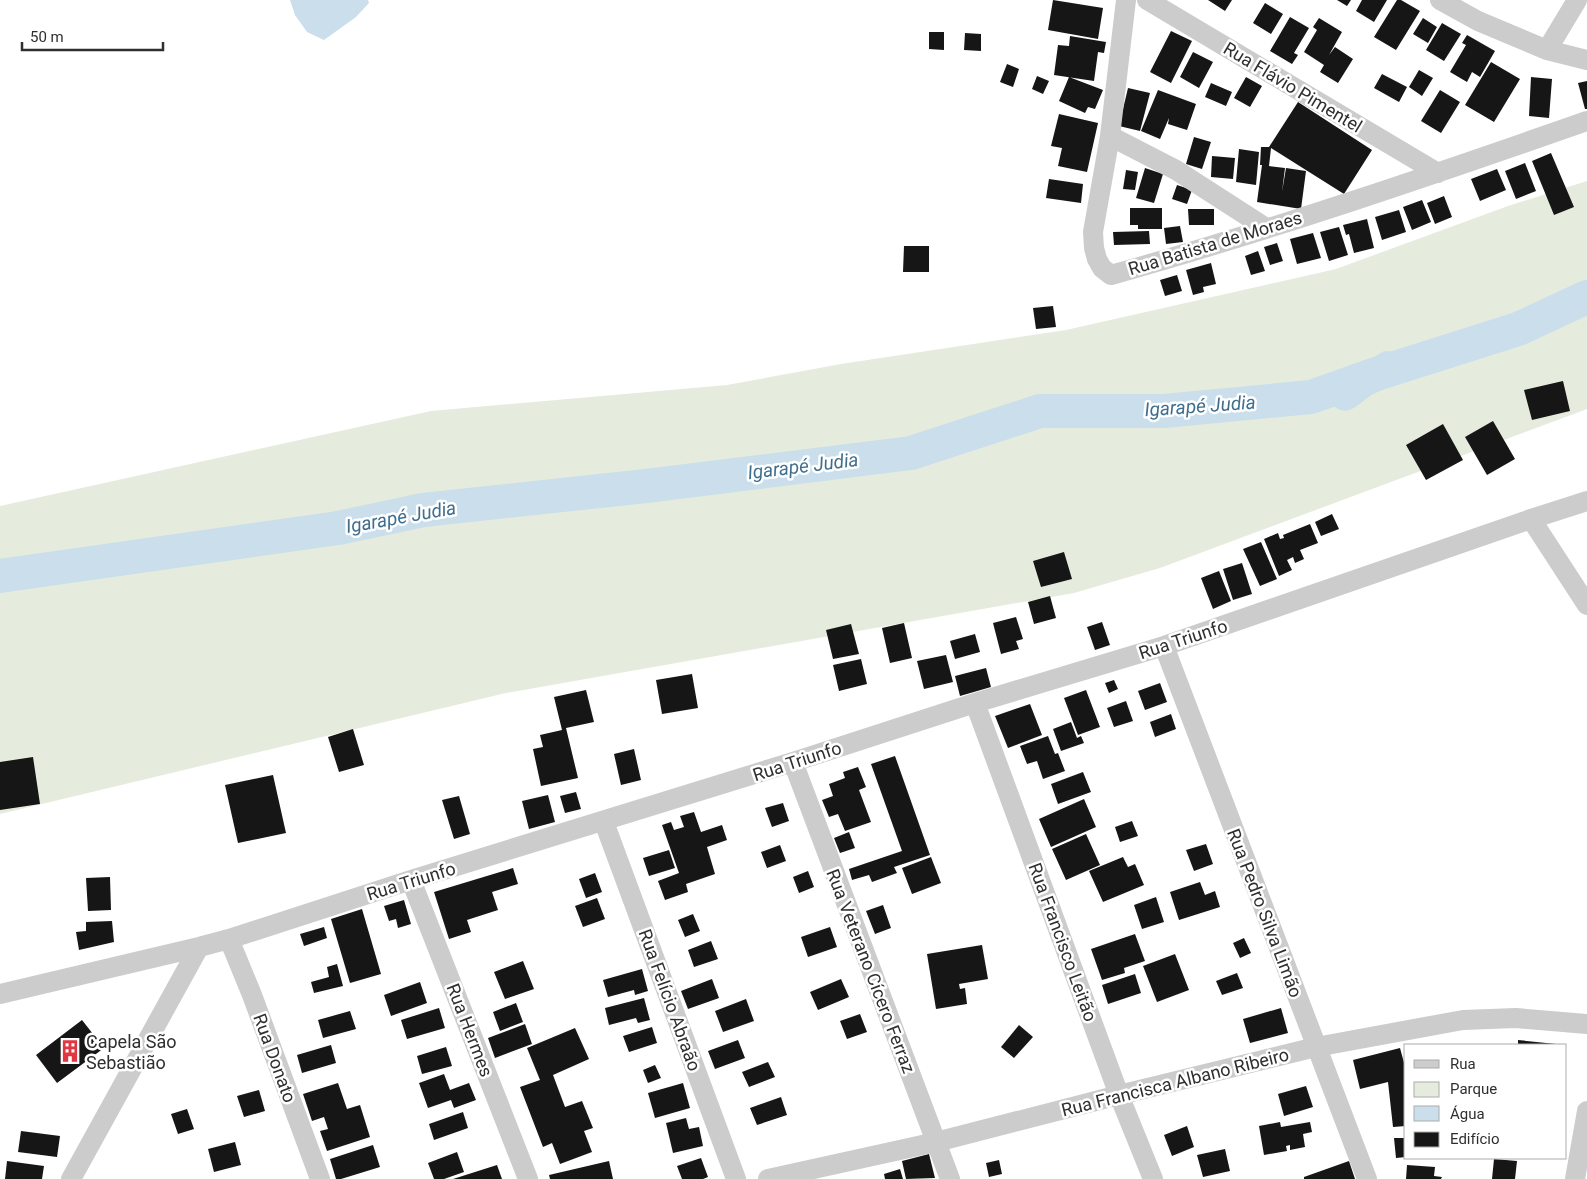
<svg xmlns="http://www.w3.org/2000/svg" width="1587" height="1179" viewBox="0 0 1587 1179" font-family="Roboto,sans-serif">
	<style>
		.green { fill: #e5ecdd }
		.water { fill: #cadeeb }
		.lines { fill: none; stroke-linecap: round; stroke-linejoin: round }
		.river { stroke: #cadeeb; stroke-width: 34 }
		.building { fill: #161616 }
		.minor { stroke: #ccc; stroke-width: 20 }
		.labels { text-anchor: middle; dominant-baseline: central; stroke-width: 5; stroke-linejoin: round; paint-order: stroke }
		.street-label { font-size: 18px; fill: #2f2f2f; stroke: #fff }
		.poi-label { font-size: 18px; fill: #2f2f2f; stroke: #fff; text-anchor: start }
		.water-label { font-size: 19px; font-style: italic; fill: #3f6f8f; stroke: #fff }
	</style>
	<rect width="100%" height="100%" fill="#fff"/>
	<path class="green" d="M1587,181V409L1160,568L1074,593L506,693L0,814V506L431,411L727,385L841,364L1066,330L1336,269L1508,206Z"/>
	<path class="water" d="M290,0H368L369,3L356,17L324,40L307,32L295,15Z
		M1437,346L1445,350L1448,356C1440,366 1434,361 1424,361C1420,361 1413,364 1409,366C1399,371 1393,384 1384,389C1381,391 1377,392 1373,394C1366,398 1360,405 1352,409C1335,417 1324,395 1323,382L1327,377L1351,371L1384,351L1419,353Z"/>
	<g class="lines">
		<path class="river" d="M0,576L338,528L423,510L646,486L911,453L1040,411H1164L1311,397L1373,375L1518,329L1587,297"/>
	</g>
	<path class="building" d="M1053,0L1103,8L1098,39L1048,30Z
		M1208,0H1232L1225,11Z
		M1337,0H1351L1347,6Z
		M1362,0H1387L1374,22L1356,11Z
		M1397,0H1401L1420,11L1396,50L1374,37Z
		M1265,3L1283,14L1271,34L1253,23Z
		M1290,17L1309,28L1294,53L1298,55L1292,64L1270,51Z
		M1319,18L1342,32L1329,55L1335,47L1353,59L1338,83L1320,72L1324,65L1304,52L1317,30L1313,27Z
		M1423,18L1437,27L1428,43L1413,34Z
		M1442,23L1461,34L1444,61L1426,50Z
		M1171,31L1192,41L1171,83L1150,72Z
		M929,32H944V50L929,49Z
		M965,33L981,34V51L964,50Z
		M1467,35L1495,51L1480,77L1472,72L1467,82L1450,72L1466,45L1462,43Z
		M1070,36L1106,42L1104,53L1098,52L1094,81L1054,75L1058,45L1069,46Z
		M1193,52L1213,62L1199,88L1180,77Z
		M1491,62L1520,79L1494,122L1465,105Z
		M1007,64L1019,69L1013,87L1000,82Z
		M1419,70L1433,78L1422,96L1409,87Z
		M1382,74L1407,87L1399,102L1374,88Z
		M1037,76L1049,81L1043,94L1032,89Z
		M1069,77L1103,90L1095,109L1088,107L1085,113L1059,101Z
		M1246,77L1262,86L1250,107L1234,98Z
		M1531,77L1552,79L1549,118L1529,116Z
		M1587,81V109H1585L1578,83Z
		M1211,83L1232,92L1226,106L1205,97Z
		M1128,88L1150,93L1140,131L1119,126Z
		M1158,90L1196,104L1187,130L1168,124L1169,118L1160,139L1141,131Z
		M1440,90L1460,102L1441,133L1421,121Z
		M1298,102L1372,150L1344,194L1271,148L1269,166L1285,168L1282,192L1286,168L1306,171L1301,209L1257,202L1262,165H1260L1261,147H1269Z
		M1059,114L1098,123L1087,172L1058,166L1062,148L1051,146Z
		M1194,137L1211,142L1202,169L1186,164Z
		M1239,149L1259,152L1256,185L1236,182Z
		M1551,153L1574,207L1554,215L1532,161Z
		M1212,156L1235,158L1233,179L1211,177Z
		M1525,163L1536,191L1516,199L1505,171Z
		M1145,168L1163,174L1154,203L1136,198Z
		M1497,169L1506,190L1480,201L1471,179Z
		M1126,170L1138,172L1135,190L1123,189Z
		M1049,179L1083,184L1081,203L1046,198Z
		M1177,185L1192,190L1187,204L1172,199Z
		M1444,196L1452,217L1435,224L1427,203Z
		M1422,200L1431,222L1412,230L1403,207Z
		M1130,208H1162V229H1138V225H1130Z
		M1188,209H1214V225H1189Z
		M1399,210L1406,232L1382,240L1375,217Z
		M1367,219L1374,248L1354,253L1349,234L1346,235L1343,225Z
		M1180,226L1183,242L1166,244L1164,228Z
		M1339,227L1348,255L1329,261L1320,232Z
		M1149,231L1150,244L1114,245L1113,232Z
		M1313,233L1321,258L1297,264L1290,239Z
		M1277,243L1283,261L1270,265L1264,247Z
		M904,246H929V272H903Z
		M1258,251L1265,271L1251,275L1245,256Z
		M1211,263L1216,284L1203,287L1204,292L1193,295L1186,270Z
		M1177,275L1182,291L1165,296L1160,280Z
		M1053,306L1056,327L1036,329L1033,308Z
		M1563,381L1570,411L1532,420L1524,390Z
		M1493,421L1515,459L1487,475L1465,437Z
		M1443,424L1463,460L1426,480L1406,445Z
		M1332,514L1339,529L1321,536L1315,522Z
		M1310,524L1318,543L1300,550L1304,559L1295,563L1293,557L1287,560L1292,570L1279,576L1264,539L1278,533L1280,539L1284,538L1283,535Z
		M1261,542L1277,579L1260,586L1243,549Z
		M1064,552L1072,579L1041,587L1033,561Z
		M1242,563L1252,594L1233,600L1223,569Z
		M1219,571L1231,601L1213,609L1201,578Z
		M1050,596L1056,618L1034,624L1028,602Z
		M1016,617L1023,639L1016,641L1019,649L1001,654L993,623Z
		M1102,622L1110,645L1095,650L1087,627Z
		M904,623L912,658L890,663L882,628Z
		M851,624L859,654L833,659L826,630Z
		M975,634L980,652L955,659L950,641Z
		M946,655L953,682L924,689L917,661Z
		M861,659L867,684L839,691L833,665Z
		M986,668L991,687L960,696L955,676Z
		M692,674L698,708L662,714L656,680Z
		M1114,680L1118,689L1109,693L1105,683Z
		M1160,683L1167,702L1145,710L1138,691Z
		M586,690L594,722L566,728L578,778L541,786L533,749L543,747L540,735L562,730L554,697Z
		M1086,690L1100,727L1078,735L1064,698Z
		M1126,701L1133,721L1114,727L1107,708Z
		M1030,704L1042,735L1008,748L995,716Z
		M1171,714L1176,729L1155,737L1150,722Z
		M1071,722L1077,738L1081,736L1084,743L1061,751L1053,729Z
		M353,729L364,765L339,772L328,737Z
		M1048,736L1055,754L1058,753L1065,771L1043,779L1037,761L1027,764L1020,746Z
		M634,749L641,780L621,785L614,754Z
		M895,756L930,855L894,867L897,873L872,882L869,875L852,880L849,869L902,851L871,764Z
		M33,757L40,804L0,810V762Z
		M858,767L866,787L859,790L871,822L845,831L838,814L829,817L822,800L833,796L829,784L845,778L843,772Z
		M1083,772L1091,792L1058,804L1051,784Z
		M273,775L286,833L238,843L225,785Z
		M576,792L581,809L565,813L560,796Z
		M548,795L555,822L529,829L522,801Z
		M459,796L470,834L454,839L442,800Z
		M1084,799L1096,827L1051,847L1039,819Z
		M783,803L789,821L772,827L765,808Z
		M694,812L701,832L722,825L727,840L707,847L715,874L686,884L688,892L665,900L658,881L679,873L662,825L671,822L674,830L684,827L680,816Z
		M1132,821L1138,836L1120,842L1115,827Z
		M849,832L855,848L840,853L834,838Z
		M1086,834L1100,865L1066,880L1052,849Z
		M1206,844L1213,864L1194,871L1186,850Z
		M780,845L786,861L767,868L761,852Z
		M669,850L675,868L649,876L643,858Z
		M931,857L941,883L912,894L902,868Z
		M1123,857L1128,867L1135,864L1144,885L1103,902L1089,871Z
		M513,868L518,884L492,892L498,910L467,920L471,932L449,939L434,892Z
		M808,871L814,887L799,893L793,877Z
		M595,873L602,892L586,898L579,879Z
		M110,877L111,910L88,911L86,878Z
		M1200,882L1205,895L1215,891L1220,907L1179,920L1170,892Z
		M1156,897L1164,922L1142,929L1134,905Z
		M597,898L605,919L583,927L575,906Z
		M404,900L411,924L398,928L396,919L389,921L384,906Z
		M883,905L891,928L875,934L866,911Z
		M362,909L381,974L350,983L331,919Z
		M693,914L700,931L685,937L678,920Z
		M112,921L114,942L79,950L76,932L86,931V922Z
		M324,927L327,938L304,946L300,934Z
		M830,927L837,947L808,957L801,937Z
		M1135,934L1145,961L1124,968L1125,973L1102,980L1091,949Z
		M1244,938L1251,953L1240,958L1233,943Z
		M711,941L718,959L694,967L688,950Z
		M982,945L988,979L959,984L960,989L965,988L967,1004L936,1009L927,954Z
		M1175,954L1189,990L1157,1002L1143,966Z
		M523,961L534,989L505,999L494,972Z
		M337,964L343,986L314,993L311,982L329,977L327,967Z
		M642,969L648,991L635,995L634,990L608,997L603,980Z
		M1237,973L1243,988L1222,995L1216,981Z
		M1135,974L1141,993L1108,1004L1102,985Z
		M712,979L719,998L688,1009L681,991Z
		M841,979L849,997L818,1010L810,992Z
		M420,982L427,1003L391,1016L384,995Z
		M644,998L650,1020L638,1023L636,1018L609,1025L605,1008Z
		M746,999L754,1021L723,1032L715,1011Z
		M516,1003L523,1022L500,1031L493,1012Z
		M439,1008L445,1028L407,1039L401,1020Z
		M1281,1008L1288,1033L1250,1043L1243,1019Z
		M350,1011L356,1029L323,1038L318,1020Z
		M860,1014L867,1032L847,1039L840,1021Z
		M82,1020L104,1048L57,1083L36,1055Z
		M525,1024L532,1044L495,1058L488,1038Z
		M1019,1025L1033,1037L1014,1058L1001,1047Z
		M652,1027L657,1043L629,1052L623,1036Z
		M575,1028L589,1059L553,1075L565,1107L582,1101L593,1128L584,1131L592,1152L560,1164L552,1143L543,1147L520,1087L540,1080L527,1048Z
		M738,1040L745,1058L715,1069L708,1051Z
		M1518,1040L1556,1044V1045H1518Z
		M331,1045L336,1063L302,1073L297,1055Z
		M446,1047L452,1066L422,1074L417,1056Z
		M1400,1048L1406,1070V1126L1393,1127L1388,1082L1360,1089L1353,1060Z
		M768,1062L775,1077L749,1087L742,1072Z
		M655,1065L661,1078L648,1083L643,1070Z
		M444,1074L450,1090L469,1083L476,1100L454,1108L451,1100L428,1108L419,1083Z
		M338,1083L347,1109L360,1105L370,1137L327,1151L320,1131L328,1129L324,1117L312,1121L303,1094Z
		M683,1083L690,1108L655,1118L648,1093Z
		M1306,1086L1313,1107L1284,1116L1278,1094Z
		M259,1090L265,1111L244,1117L237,1096Z
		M781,1097L787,1115L757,1125L750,1108Z
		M187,1109L194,1129L178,1134L171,1114Z
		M463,1112L468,1128L434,1140L429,1124Z
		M686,1118L689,1129L699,1127L703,1146L673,1153L666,1123Z
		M1280,1122L1281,1127L1310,1122L1312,1132L1303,1134L1305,1147L1290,1150V1145L1286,1146L1287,1151L1264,1155L1259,1126Z
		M1187,1126L1194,1147L1172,1156L1164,1135Z
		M21,1131L60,1136L57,1157L18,1152Z
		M1394,1138H1406V1157L1396,1158Z
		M235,1142L241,1165L214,1172L208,1149Z
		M373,1145L380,1167L341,1179H336L330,1159Z
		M1225,1149L1230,1171L1203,1177L1197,1155Z
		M457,1152L464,1172L444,1179H434L428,1163Z
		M929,1154L935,1178L906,1179L902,1161Z
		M701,1158L708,1177L703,1179H682L677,1166Z
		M1494,1159L1517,1161L1515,1179H1492Z
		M999,1160L1002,1174L989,1177L986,1163Z
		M7,1161L44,1166L42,1179H5Z
		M609,1161L613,1179H550L549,1175Z
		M1349,1161L1355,1179H1304V1177Z
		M497,1165L502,1179H453Z
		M1407,1165L1435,1167L1434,1176L1442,1177L1441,1179H1406Z
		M900,1169L903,1179H885L884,1174Z"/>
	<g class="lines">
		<path class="minor" d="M1126,0L1110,136L1093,232L1094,248L1097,259L1102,268L1111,275C1272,230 1430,176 1587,121
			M1147,0L1438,173
			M1440,0L1478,21L1547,50L1587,60
			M1547,50L1577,0
			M1110,136L1176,170L1266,228
			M1531,519L1587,605
			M1164,646L1367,1179
			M975,703L1119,1095L1153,1179
			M793,762L950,1179
			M604,822L736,1179
			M411,880L528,1179
			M229,939L252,995L320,1179
			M0,994L199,947L229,939L411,880L793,762L975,703L1164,646L1531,519L1587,501
			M71,1179L199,947
			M768,1179L936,1142L1119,1095L1316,1047L1463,1020L1516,1018L1587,1024
			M1575,1179L1587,1111"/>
	</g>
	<defs>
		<symbol id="building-bare" viewBox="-9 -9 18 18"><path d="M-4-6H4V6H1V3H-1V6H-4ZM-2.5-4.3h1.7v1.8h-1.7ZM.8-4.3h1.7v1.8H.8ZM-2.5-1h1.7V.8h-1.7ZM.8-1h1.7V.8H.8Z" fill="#e03741" stroke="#fff" stroke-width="2.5" paint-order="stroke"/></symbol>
	</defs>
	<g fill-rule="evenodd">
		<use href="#building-bare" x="54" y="1035" width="32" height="32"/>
	</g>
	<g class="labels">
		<g class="street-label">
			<text transform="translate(1293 87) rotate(31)">Rua Flávio Pimentel</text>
			<text transform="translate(1215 243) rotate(-17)">Rua Batista de Moraes</text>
			<text transform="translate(1183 639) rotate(-18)">Rua Triunfo</text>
			<text transform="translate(797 761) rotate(-18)">Rua Triunfo</text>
			<text transform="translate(411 881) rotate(-17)">Rua Triunfo</text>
			<text transform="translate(1265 913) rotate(69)">Rua Pedro Silva Limão</text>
			<text transform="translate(1063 942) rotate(70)">Rua Francisco Leitão</text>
			<text transform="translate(871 971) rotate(69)">Rua Veterano Cícero Ferraz</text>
			<text transform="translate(670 1000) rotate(70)">Rua Felício Abraão</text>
			<text transform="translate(470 1030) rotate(69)">Rua Hermes</text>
			<text transform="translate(275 1058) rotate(70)">Rua Donato</text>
			<text transform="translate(1175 1082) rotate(-14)">Rua Francisca Albano Ribeiro</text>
		</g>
		<g class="poi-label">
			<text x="86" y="1041">Capela São<tspan x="86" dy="21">Sebastião</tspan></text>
		</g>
		<g class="water-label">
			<text transform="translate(1200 406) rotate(-4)">Igarapé Judia</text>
			<text transform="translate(803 466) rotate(-7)">Igarapé Judia</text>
			<text transform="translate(401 517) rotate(-10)">Igarapé Judia</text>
		</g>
	</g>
	<rect x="1404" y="1044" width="162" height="115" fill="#ffffff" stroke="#acacac"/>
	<rect x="1414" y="1060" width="25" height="8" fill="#cccccc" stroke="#acacac"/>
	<text x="1450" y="1069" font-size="15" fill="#2f2f2f">Rua</text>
	<rect x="1414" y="1082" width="25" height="15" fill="#e5ecdd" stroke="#acacac"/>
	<text x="1450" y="1094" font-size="15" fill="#2f2f2f">Parque</text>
	<rect x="1414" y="1106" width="25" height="15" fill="#cadeeb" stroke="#acacac"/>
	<text x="1450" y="1119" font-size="15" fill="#2f2f2f">Água</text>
	<rect x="1414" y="1132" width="25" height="15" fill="#161616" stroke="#acacac"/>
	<text x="1450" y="1144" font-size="15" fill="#2f2f2f">Edifício</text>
	<path d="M22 42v8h141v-8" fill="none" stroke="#2f2f2f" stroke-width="2.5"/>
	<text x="30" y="42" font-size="15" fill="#2f2f2f" stroke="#ffffff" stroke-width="4" paint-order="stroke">50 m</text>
</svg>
